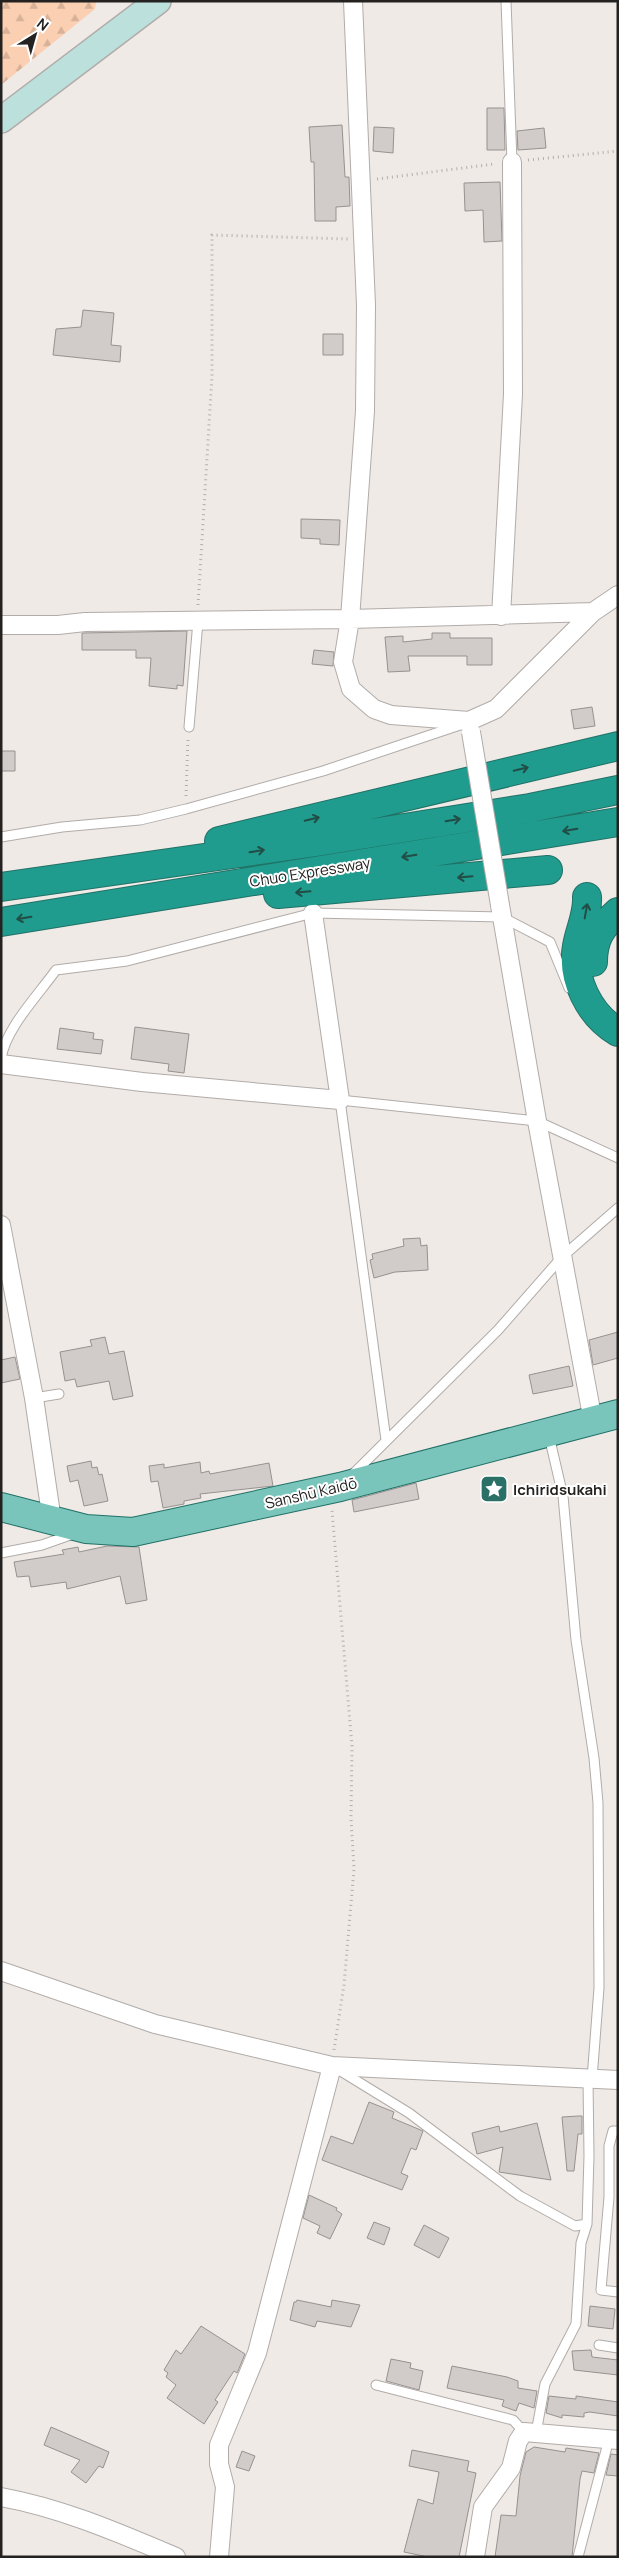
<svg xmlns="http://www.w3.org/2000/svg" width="619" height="2558" viewBox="0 0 619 2558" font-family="Manrope,sans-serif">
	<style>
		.forest { fill: url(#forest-firs) }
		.building { fill: #d1ccc9; stroke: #96928f }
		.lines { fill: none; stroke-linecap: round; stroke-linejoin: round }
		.lane-casing { stroke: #b1aca9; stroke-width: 11 }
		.street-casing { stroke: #b1aca9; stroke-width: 20 }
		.secondary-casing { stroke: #b1aca9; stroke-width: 28 }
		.primary-casing { stroke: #217167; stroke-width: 30 }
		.highway-casing { stroke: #217167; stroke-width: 30 }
		.path { stroke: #b2aeaa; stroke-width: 3; stroke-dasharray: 1 4; stroke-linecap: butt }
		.lane { stroke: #fff; stroke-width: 9 }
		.street { stroke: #fff; stroke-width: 18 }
		.secondary { stroke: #bce1dd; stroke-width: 25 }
		.primary { stroke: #79c4bb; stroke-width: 28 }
		.highway { stroke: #1f9c8d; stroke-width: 28 }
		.street-bridge-casing { stroke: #b1aca9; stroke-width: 20; stroke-linecap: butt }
		.street-bridge { stroke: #fff; stroke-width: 18 }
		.oneway { stroke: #224d47 }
		.labels { text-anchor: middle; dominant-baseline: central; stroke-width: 4; stroke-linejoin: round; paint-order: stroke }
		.street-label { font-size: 15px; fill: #242221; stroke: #fff }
		.poi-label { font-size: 15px; font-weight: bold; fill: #242221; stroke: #fff; text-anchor: start }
	</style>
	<defs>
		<pattern id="forest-firs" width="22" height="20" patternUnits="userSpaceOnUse" patternTransform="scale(1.25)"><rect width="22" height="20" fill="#fbcfb1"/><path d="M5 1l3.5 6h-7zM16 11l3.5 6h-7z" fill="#d7b198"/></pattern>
	</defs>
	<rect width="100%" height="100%" fill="#efeae6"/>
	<path class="forest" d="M1,1H96L95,9L1,85Z"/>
	<path class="building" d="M487,108H504L505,150H487Z
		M342,125L345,177H349L350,206L336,207V221H315L314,162H311L309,127Z
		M374,127L394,128L393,153L373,151Z
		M544,128L546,148L518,150L517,131Z
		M500,182L502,241L484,242L483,210L465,211L464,183Z
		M83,310L114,313L111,345L121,346L120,362L53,355L56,329L81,327Z
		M323,334H343V355H323Z
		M301,519L340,520L339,545L320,544V539L301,538Z
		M187,631L183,686L177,685V689L149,686L151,658H136V650H82V633Z
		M432,633H450V638H492V665H467V656H408L410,671L388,672L385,637L403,636V642L432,639Z
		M314,650L334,652L333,666L312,664Z
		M592,707L595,726L574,729L571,710Z
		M1,751H15V771H1Z
		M135,1027L189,1034L184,1073L168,1071L169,1064L131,1059Z
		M60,1028L94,1033L93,1039L103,1040L101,1054L57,1049Z
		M420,1238L421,1246L427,1245L428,1270L395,1272L374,1278L370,1260L373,1259L372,1254L404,1246L403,1239Z
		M618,1332V1358L593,1365L589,1340Z
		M105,1337L109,1354L124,1351L133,1396L113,1400L109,1381L77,1387L75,1379L65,1381L60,1352L92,1346L90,1340Z
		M15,1357L20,1379L1,1383V1360Z
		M569,1366L573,1386L533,1394L529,1375Z
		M91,1461L92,1468L97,1467L99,1475L102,1474L108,1501L84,1506L78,1480L70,1482L67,1466Z
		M200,1462L201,1473L209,1471L210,1474L269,1463L273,1486L200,1494L201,1498L184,1501V1504L163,1508L158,1481L151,1482L149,1466L164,1464V1468Z
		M416,1483L419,1499L354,1512L352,1500Z
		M107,1546L139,1547L147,1600L126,1604L120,1576L67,1589L66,1582L31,1587L29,1576L17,1577L14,1562L64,1554L62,1550L78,1547L79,1552Z
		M369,2102L394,2112L392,2118L423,2131L416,2150L411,2148L401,2173L408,2176L402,2190L322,2160L331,2136L353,2144Z
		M579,2116H582V2134H578L574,2171H567L562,2117Z
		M537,2123L551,2180L499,2172L503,2147L477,2154L472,2133L499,2126L500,2132Z
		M309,2195L337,2208L336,2210L342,2214L330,2239L317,2233L320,2226L303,2218Z
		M374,2222L390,2228L384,2245L367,2238Z
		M424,2225L449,2238L439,2258L414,2245Z
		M297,2300L331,2307L332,2300L360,2305L351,2327L317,2321L315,2327L290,2320L294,2302H296Z
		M590,2306L615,2309L613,2329L588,2326Z
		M201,2326L245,2354L238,2371L237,2373L234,2371L215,2400L218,2402L204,2424L167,2398L176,2385L166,2377L168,2373L164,2370L176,2350L181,2354Z
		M591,2350L592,2357L618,2360V2375L574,2370L572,2351Z
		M391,2359L411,2363L410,2368L423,2371L419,2390L386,2381Z
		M452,2366L507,2377L518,2381V2388L537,2391L534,2408L519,2403L516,2411L502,2406L504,2400L447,2388Z
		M549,2396L576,2399V2396L618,2402V2416L590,2412L584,2413V2417L562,2415V2418L546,2413Z
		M51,2427L109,2452L103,2468L99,2466L86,2483L71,2472L80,2460L44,2445Z
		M534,2447L565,2452L566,2448L599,2453L594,2473L582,2471L580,2479L572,2557H495L501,2515L516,2516L520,2476L526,2452Z
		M412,2450L469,2461L467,2471L476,2473L459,2557H428L404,2552L418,2499L433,2504L439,2472L409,2466Z
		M242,2451L255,2456L249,2471L236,2467Z
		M611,2454L618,2455V2476L606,2475Z"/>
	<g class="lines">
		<defs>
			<path id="lane" d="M506,1L512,162
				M189,727L198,621
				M1,837L62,827L140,820L186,809L323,771L460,725
				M1,1059C5,1029 39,994 56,970L127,961L313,913L502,917L550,942L569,988
				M34,1398L59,1394
				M549,1436L563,1496L576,1640L594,1758L598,1803L599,1988L592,2079
				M386,1440L340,1100L537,1121L618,1158
				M351,1476L498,1330L562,1257L618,1208
				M1,1553L42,1545L73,1534
				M339,2070L409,2113L520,2196L575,2226L587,2224
				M618,2131H613L609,2146V2197L601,2290L618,2292
				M599,2345L618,2348
				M376,2385L513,2420L524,2432
				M536,2433L545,2384L576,2324L581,2243L587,2224L589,2156L588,2079
				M578,2557L609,2439"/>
			<path id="street" d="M353,1L366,305L365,411L350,619L343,662L351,689L374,709L391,715L469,721L496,709L593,612L618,595
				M501,616L513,394L512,162
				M1,625H58L85,622L350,619L593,612
				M500,905L537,1121L593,1421
				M1,1064L142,1082L340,1100L313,913
				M1,1225L34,1398L52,1521
				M1,1971L155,2024L332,2066L618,2080
				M1,2497C62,2508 119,2533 176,2557
				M219,2557L225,2487L219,2464V2445L257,2353L332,2066
				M475,2557L483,2507L511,2468L518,2441L524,2432L618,2440"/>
			<path id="secondary" d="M1,120L158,1"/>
			<path id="primary" d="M1,1507L86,1529L133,1532L340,1487L618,1414"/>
			<path id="highway" d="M219,841L618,746
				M1,887L316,842L530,808L618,790
				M278,894L548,870
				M587,897C588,914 580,929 577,946C571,978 589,1015 618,1032
				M1,922L618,822
				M593,962C593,939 601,927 618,912"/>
		</defs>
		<use href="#lane" class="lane-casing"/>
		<use href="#street" class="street-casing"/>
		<use href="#secondary" class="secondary-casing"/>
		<use href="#primary" class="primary-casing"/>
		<use href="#highway" class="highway-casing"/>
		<path class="path" d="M528,160L618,151
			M377,179L494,164
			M198,605L212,376V235L348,239
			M186,796L188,738
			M332,1511L352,1746L351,1818L354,1869L344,1985L334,2050"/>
		<use href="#lane" class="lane"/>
		<use href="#street" class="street"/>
		<use href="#secondary" class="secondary"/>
		<use href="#primary" class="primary"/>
		<use href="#highway" class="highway"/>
		<defs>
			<path id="street-bridge" d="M471,732L500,905"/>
		</defs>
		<use href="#street-bridge" class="street-bridge-casing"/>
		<use href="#street-bridge" class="street-bridge"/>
	</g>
	<defs><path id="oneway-shaft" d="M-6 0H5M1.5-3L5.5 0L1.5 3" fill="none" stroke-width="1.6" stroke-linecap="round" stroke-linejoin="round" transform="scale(1.25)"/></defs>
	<g class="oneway">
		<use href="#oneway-shaft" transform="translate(521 769) rotate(-13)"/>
		<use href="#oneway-shaft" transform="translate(312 819) rotate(-13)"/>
		<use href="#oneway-shaft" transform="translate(453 820) rotate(-9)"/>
		<use href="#oneway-shaft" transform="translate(570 830) rotate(171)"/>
		<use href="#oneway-shaft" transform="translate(257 851) rotate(-9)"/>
		<use href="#oneway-shaft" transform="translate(409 856) rotate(171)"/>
		<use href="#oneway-shaft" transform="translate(465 877) rotate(175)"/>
		<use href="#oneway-shaft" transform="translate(303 892) rotate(175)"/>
		<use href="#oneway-shaft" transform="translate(586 911) rotate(-80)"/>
		<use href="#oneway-shaft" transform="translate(24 918) rotate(171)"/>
	</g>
	<defs>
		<symbol id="sight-square" viewBox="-11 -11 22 22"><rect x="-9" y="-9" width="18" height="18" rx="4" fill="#2a7067" stroke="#fff"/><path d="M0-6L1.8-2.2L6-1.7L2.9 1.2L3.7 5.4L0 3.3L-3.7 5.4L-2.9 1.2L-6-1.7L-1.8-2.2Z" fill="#fff"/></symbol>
	</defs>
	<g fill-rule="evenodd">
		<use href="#sight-square" x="478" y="1473" width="32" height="32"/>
	</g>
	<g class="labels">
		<g class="street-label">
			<text transform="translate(310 872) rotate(-9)">Chuo Expressway</text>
			<text transform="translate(311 1493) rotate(-13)">Sanshū Kaidō</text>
		</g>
		<g class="poi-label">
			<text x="513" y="1489">Ichiridsukahi</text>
		</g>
	</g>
	<rect width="619" height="2558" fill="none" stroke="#242221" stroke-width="5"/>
	<g transform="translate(35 35) rotate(37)" stroke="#ffffff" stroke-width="4" paint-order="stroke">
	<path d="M0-4L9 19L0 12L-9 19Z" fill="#242221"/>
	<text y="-8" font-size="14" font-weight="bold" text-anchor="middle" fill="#242221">N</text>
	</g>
</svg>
